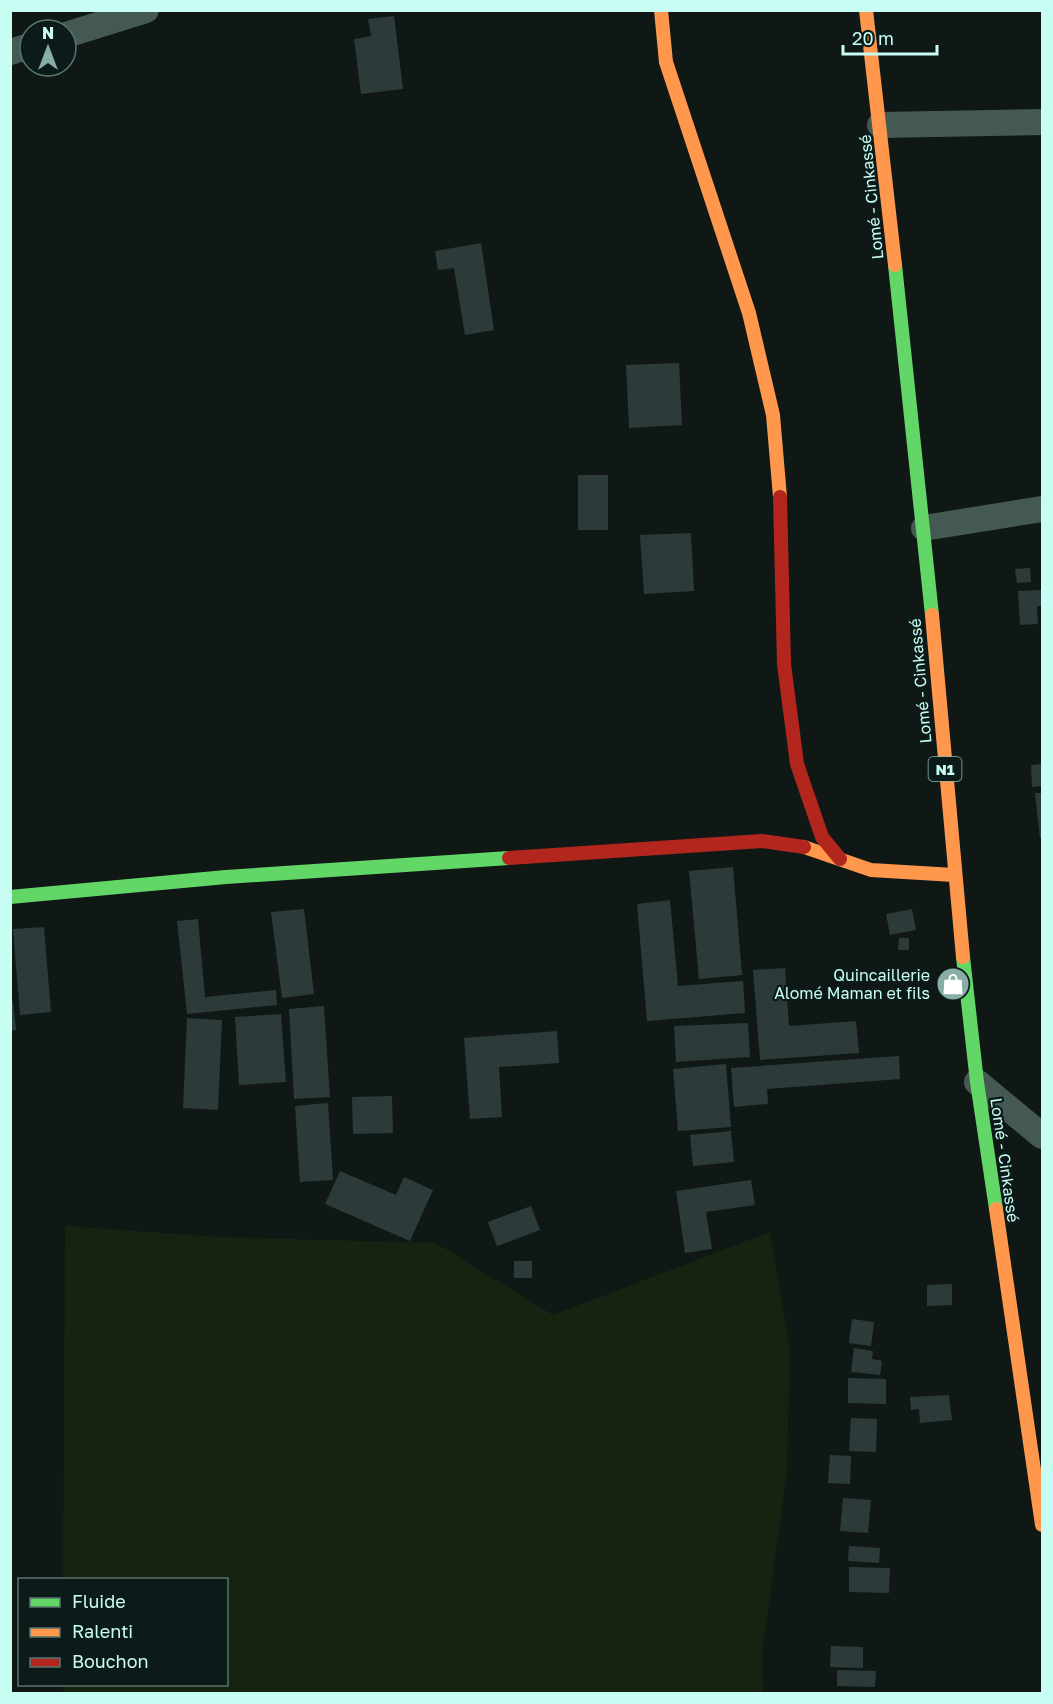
<svg xmlns="http://www.w3.org/2000/svg" width="1053" height="1704" viewBox="0 0 1053 1704" font-family="'Golos Text',sans-serif">
	<style>
		.green { fill: #152310 }
		.building { fill: #2c3b39 }
		.lines { fill: none; stroke-linecap: round; stroke-linejoin: round }
		.street { stroke: #455953; stroke-width: 26 }
		.fast { stroke: #63d668; stroke-width: 14 }
		.slow { stroke: #ff974d; stroke-width: 14 }
		.jam { stroke: #b3261e; stroke-width: 14 }
		.labels { text-anchor: middle; dominant-baseline: central; stroke-width: 4.5; stroke-linejoin: round; paint-order: stroke }
		.shield { fill: #0c1b19; stroke: #90b9b2; stroke-width: 1.5 }
		.shield-label { font-size: 15px; font-weight: bold; fill: #c8fdf3 }
		.street-label { font-size: 16px; fill: #c8fdf3; stroke: #0c1b19 }
		.poi-label { font-size: 16px; fill: #c8fdf3; stroke: #0c1b19; text-anchor: end }
	</style>
	<rect width="100%" height="100%" fill="#101816"/>
	<path class="green" d="M65,1226L222,1237L436,1243L553,1315L770,1232L790,1348L787,1473L762,1653L763,1693H63V1685L226,1684V1580L63,1579Z"/>
	<path class="building" d="M394,16L403,89L361,94L354,39L371,36L368,19Z
		M481,243L494,330L465,335L454,268L438,270L435,251Z
		M679,363L682,425L629,428L626,365Z
		M578,475H608V530H578Z
		M691,533L694,591L644,594L640,535Z
		M1030,568L1031,582L1017,583L1015,569Z
		M1042,590V606H1037L1038,624L1020,625L1018,591Z
		M1042,764V786L1032,787L1031,765Z
		M1035,793H1042V838H1040Z
		M733,867L742,975L699,979L689,871Z
		M670,900L678,986L743,981L745,1013L647,1021L637,904Z
		M304,909L314,994L282,998L271,912Z
		M912,909L916,930L890,935L886,914Z
		M198,919L205,997L276,990L277,1005L187,1014L177,921Z
		M44,927L51,1012L20,1015L13,929Z
		M899,938H909V950H898Z
		M785,968L789,1026L856,1021L859,1053L760,1060L753,970Z
		M10,1001H13L16,1030L10,1031Z
		M324,1006L330,1097L294,1099L289,1009Z
		M281,1014L286,1082L239,1085L235,1017Z
		M187,1018L222,1020L218,1110L183,1108Z
		M748,1023L750,1057L676,1062L674,1026Z
		M557,1031L559,1063L499,1067L502,1117L470,1119L464,1038Z
		M899,1056L900,1079L767,1089L768,1104L734,1107L731,1068Z
		M726,1064L731,1127L678,1131L673,1069Z
		M392,1096L393,1133L353,1134L352,1097Z
		M328,1103L333,1180L300,1182L295,1106Z
		M731,1131L734,1162L693,1166L690,1135Z
		M340,1171L396,1195L404,1177L433,1190L410,1241L325,1204Z
		M751,1180L755,1205L706,1212L712,1249L685,1253L676,1191Z
		M531,1206L540,1230L497,1246L488,1222Z
		M514,1261H532V1278H514Z
		M952,1284V1305L927,1306V1285Z
		M852,1319L874,1322L871,1346L849,1343Z
		M854,1348L873,1351L872,1359L882,1361L880,1375L851,1372Z
		M848,1378L886,1379V1404L848,1403Z
		M949,1395L952,1420L920,1423L919,1409L911,1410L910,1397Z
		M851,1418L877,1419L876,1452L849,1451Z
		M830,1455L851,1456L850,1484L828,1483Z
		M843,1498L871,1500L868,1533L840,1531Z
		M849,1546L880,1548L879,1563L848,1561Z
		M849,1567L890,1568L889,1593L849,1592Z
		M831,1646L863,1647V1668L830,1667Z
		M837,1670L876,1671L875,1687L837,1686Z"/>
	<g class="lines">
		<path class="street" d="M66,35L146,10
			M10,52L30,46
			M880,125L1042,122
			M924,528L1042,509
			M977,1082L1042,1136"/>
		<path class="fast" d="M895,265L932,615
			M10,897L226,877L509,858
			M963,957L977,1082L996,1209"/>
		<path class="slow" d="M661,10L666,62L749,313L773,415L780,497
			M866,10L895,265
			M932,615L963,957
			M804,847L871,870L954,875
			M996,1209L1042,1525"/>
		<path class="jam" d="M780,497L784,664L797,764L822,837L840,859
			M509,858L762,841L804,847"/>
	</g>
	<defs>
		<symbol id="shop-disc" viewBox="-11 -11 22 22"><circle r="9.5" fill="#88ada6" stroke="#0c1b19"/><path d="M-5-2.5h2.3a2.7 3.5 0 0 1 5.4 0H5L5.5 6h-11ZM-1.5-2.5h3a1.5 2.3 0 0 0-3 0Z" fill="#fff"/></symbol>
	</defs>
	<g fill-rule="evenodd">
		<use href="#shop-disc" x="934" y="965" width="38" height="38"/>
	</g>
	<g class="labels">
		<rect class="shield" x="928.5" y="757" width="33" height="24" rx="4.5"/>
		<g class="shield-label">
			<text x="945" y="769">N1</text>
		</g>
		<g class="street-label">
			<text transform="translate(871 197) rotate(-96)">Lomé - Cinkassé</text>
			<text transform="translate(920 681) rotate(-95)">Lomé - Cinkassé</text>
			<text transform="translate(1005 1160) rotate(82)">Lomé - Cinkassé</text>
		</g>
		<g class="poi-label">
			<text x="930" y="975">Quincaillerie<tspan x="930" dy="18">Alomé Maman et fils</tspan></text>
		</g>
	</g>
	<rect width="1053" height="1704" fill="none" stroke="#c8fdf3" stroke-width="24"/>
	<rect x="18" y="1578" width="210" height="108" fill="#0c1b19" stroke="#577570" stroke-width="1.5"/>
	<rect x="30" y="1598" width="30" height="9" fill="#63d668" stroke="#577570" stroke-width="1.5"/>
	<text x="72" y="1608" font-size="18" fill="#c8fdf3">Fluide</text>
	<rect x="30" y="1628" width="30" height="9" fill="#ff974d" stroke="#577570" stroke-width="1.5"/>
	<text x="72" y="1638" font-size="18" fill="#c8fdf3">Ralenti</text>
	<rect x="30" y="1658" width="30" height="9" fill="#b3261e" stroke="#577570" stroke-width="1.5"/>
	<text x="72" y="1668" font-size="18" fill="#c8fdf3">Bouchon</text>
	<g transform="translate(48 48)"><circle r="28" fill="#0c1b19" stroke="#577570" stroke-width="1.5"/>
	<path d="M0-4.5L10 22L0 15L-10 22Z" fill="#88ada6"/>
	<text y="-9" font-size="16" font-weight="bold" text-anchor="middle" fill="#c8fdf3">N</text>
	</g>
	<path d="M843 45v9h94v-9" fill="none" stroke="#c8fdf3" stroke-width="3"/>
	<text x="852" y="45" font-size="18" fill="#c8fdf3" stroke="#0c1b19" stroke-width="4.5" paint-order="stroke">20 m</text>
</svg>
